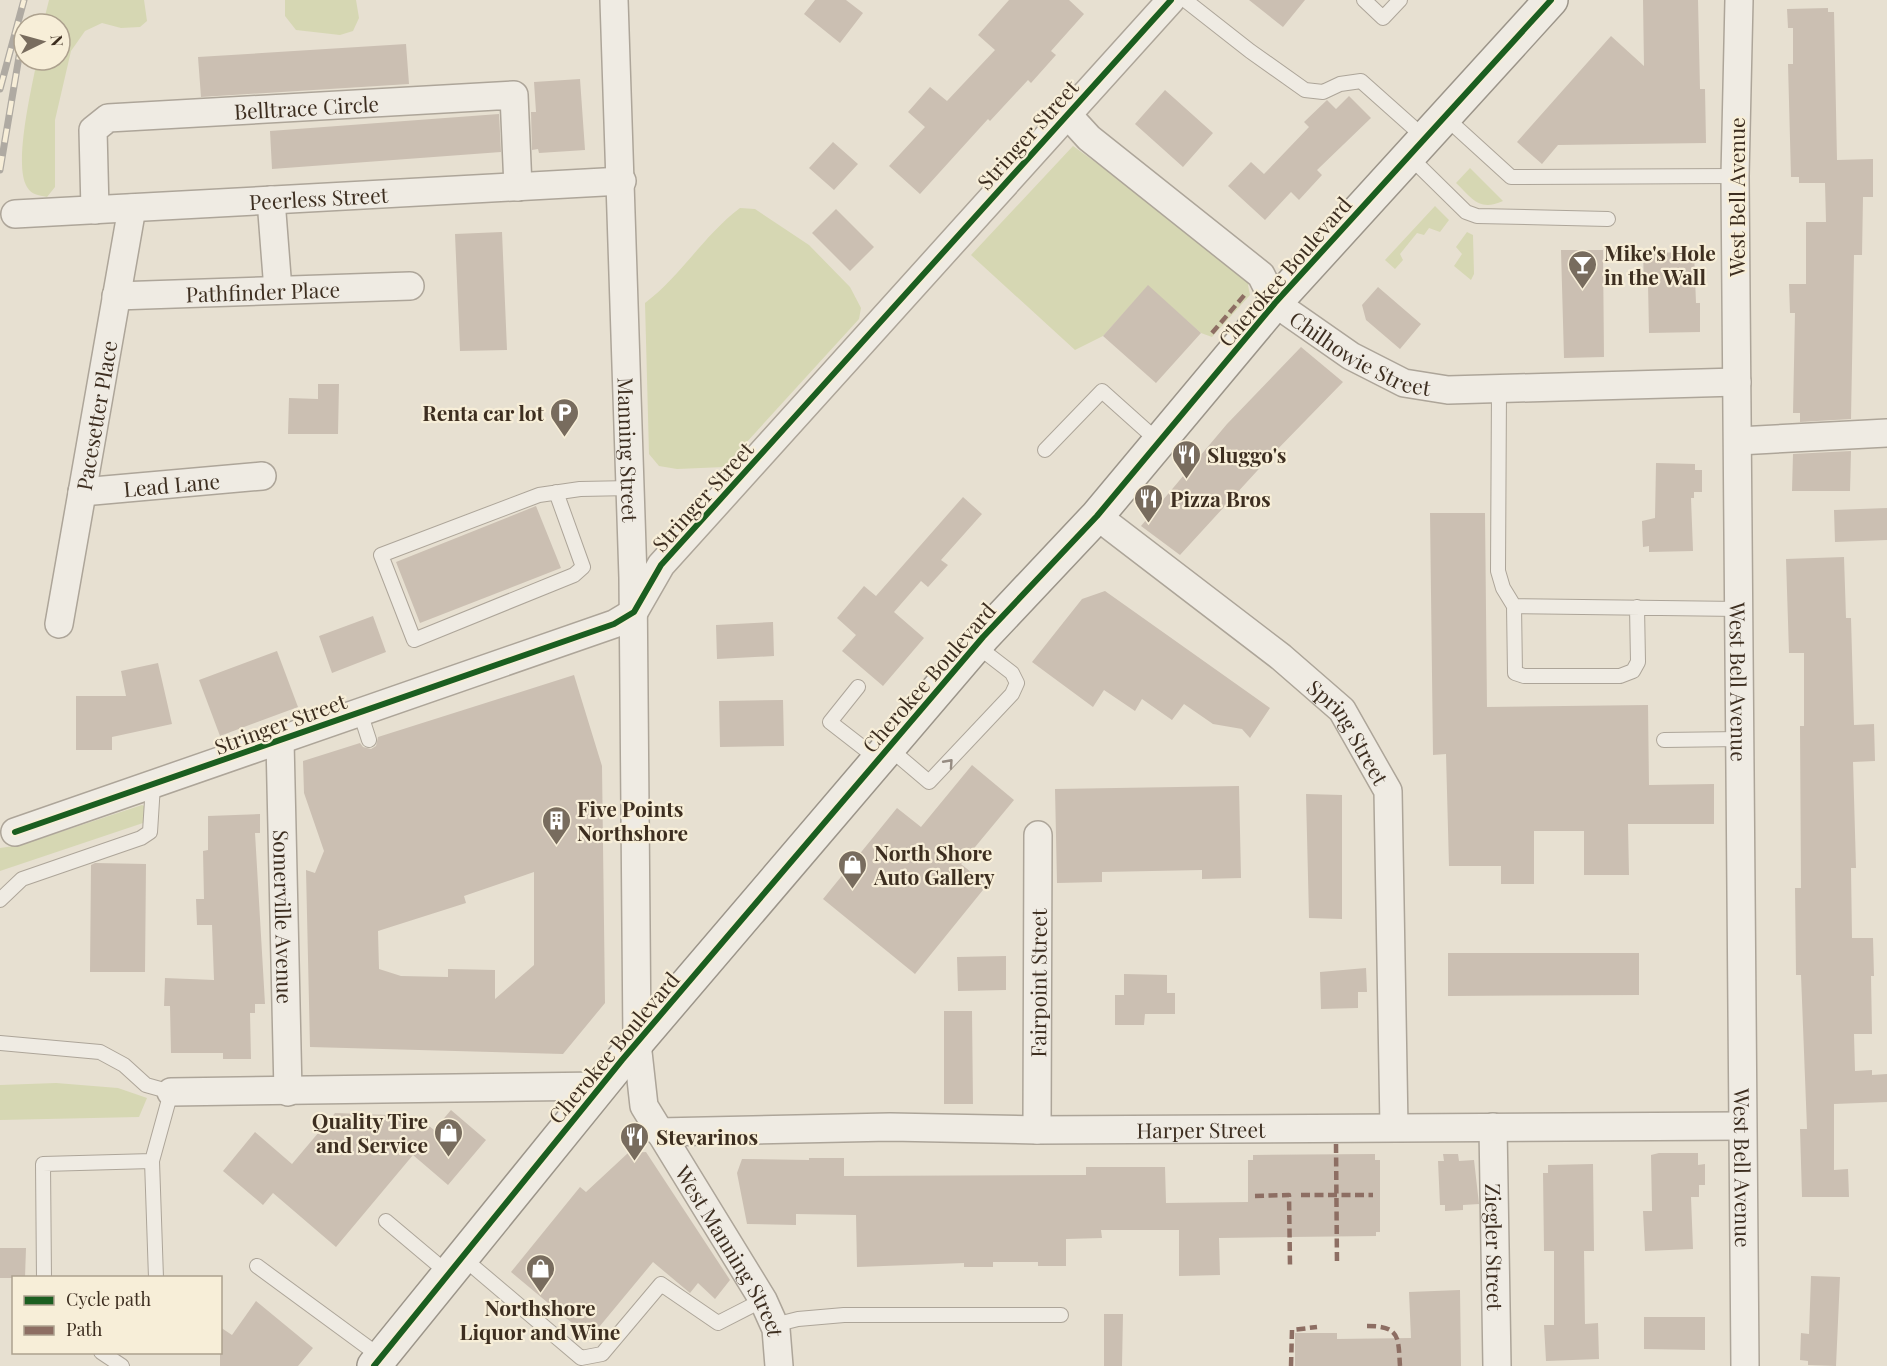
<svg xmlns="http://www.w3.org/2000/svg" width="1887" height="1366" viewBox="0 0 1887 1366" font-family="'Playfair Display',serif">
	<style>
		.green { fill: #d6d7b3 }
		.building { fill: #cbbfb2; fill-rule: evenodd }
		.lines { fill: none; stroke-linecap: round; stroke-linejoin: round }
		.service-casing { stroke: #ada599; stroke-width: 16 }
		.minor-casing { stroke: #ada599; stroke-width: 30 }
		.secondary-casing { stroke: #9c958a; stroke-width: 36 }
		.service { stroke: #efebe3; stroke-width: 14 }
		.minor { stroke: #efebe3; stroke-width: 27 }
		.secondary { stroke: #efebe3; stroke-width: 33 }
		.rail-casing { stroke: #afaaa2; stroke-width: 7 }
		.rail { stroke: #f7eed8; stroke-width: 4.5; stroke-dasharray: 14; stroke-linecap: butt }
		.quiet { stroke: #8d6e63; stroke-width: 4.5; stroke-dasharray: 9 4.5; stroke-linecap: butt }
		.cycleway-casing { stroke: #f7eed8; stroke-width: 10 }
		.cycleway { stroke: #1b5e20; stroke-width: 6 }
		.oneway { stroke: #968c82 }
		.labels { text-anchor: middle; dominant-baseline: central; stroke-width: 4.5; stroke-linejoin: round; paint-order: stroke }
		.street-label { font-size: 21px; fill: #3d2e20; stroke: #f7eed8 }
		.poi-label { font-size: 21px; font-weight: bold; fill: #3d2e20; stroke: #f7eed8; text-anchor: start }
	</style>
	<rect width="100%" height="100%" fill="#e7e0d1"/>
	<path class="green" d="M49,0H144L147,21L140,27L121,28L102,23L85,31L71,51L55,120V187L47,197C38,195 32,195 27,187C13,165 32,87 37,60H60V24H43Z
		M285,0H356L359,18L353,31L340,35L296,30L285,16Z
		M1073,146L1255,277L1248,285L1250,295L1212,337L1201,333L1148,286L1103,336L1075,350L971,255Z
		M1470,168L1503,201C1479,212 1473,199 1456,183Z
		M1435,206L1449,220L1440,232L1429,228L1424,235L1417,233L1400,254L1403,260L1395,269L1385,260Z
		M740,208L755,209L809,245L850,287L861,308L859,319L724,467L677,469L659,466L649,454L645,303C681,276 704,235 740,208Z
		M1467,232L1473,235L1474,274L1471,280L1454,266L1462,254L1456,247Z
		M142,805L147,807L148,819L143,823L0,871V848L21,845Z
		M56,1083L118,1088L147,1098L139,1117L0,1120V1085Z"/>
	<path class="building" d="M815,0H846L863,13L840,43L804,14Z
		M1009,0H1069L1084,14L1051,51L1056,55L1031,83L1028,80L990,121L988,119L920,194L889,166L925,127L908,112L930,87L947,101L995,50L978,35Z
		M1249,0H1305L1283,27Z
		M1643,0H1698L1700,89H1705L1706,143L1558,145L1542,164L1517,142L1611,36L1644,66Z
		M1828,8V12H1834L1837,160L1873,159V197H1863L1862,255H1854L1851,419L1800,422V413H1793L1795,313H1790L1789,284H1806V222H1826L1825,183H1799V177H1791L1788,64H1793V28H1788L1787,9Z
		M406,44L409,84L201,97L198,57Z
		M580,79L585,150L539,153L538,149L532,150L531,112H536L534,82Z
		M1165,90L1213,133L1183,167L1135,124Z
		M1349,96L1371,118L1317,170L1322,175L1299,200L1291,192L1265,220L1228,186L1251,162L1264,174L1309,127L1304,122L1327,100L1336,109Z
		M499,114L501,152L272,169L270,131Z
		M833,142L858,164L834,190L809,168Z
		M836,209L874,247L850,271L812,233Z
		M502,232L507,350L460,351L455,234Z
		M1561,250H1603L1604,357L1564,358Z
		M1694,252L1696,303H1700V332L1649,333L1648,284H1644L1643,253Z
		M1148,285L1201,333L1156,383L1103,336Z
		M1378,287L1421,324L1400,349L1366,320L1362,305Z
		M1301,347L1343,382L1268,459L1180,555L1141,526L1227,424Z
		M318,384H339L338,434H288L289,398L318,399Z
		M1851,451L1850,491H1792L1793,454Z
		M1656,463L1695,464V470H1702V492H1694V498H1691L1693,551L1649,552V546L1643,547L1642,521L1655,518Z
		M963,497L982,514L941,560L948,565L928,587L921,581L894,612L924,638L883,686L842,651L856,635L837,618L864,586L876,596Z
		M536,506L561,568L420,623L396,562Z
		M1887,508V540L1835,542L1834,510Z
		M1430,513H1485L1487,707L1648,705L1649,785L1714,784V824H1628L1629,875H1584V831H1534V884H1501V866H1449L1446,754L1433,755Z
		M1844,557L1846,618H1851L1854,725L1874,724L1875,761L1853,762L1856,868H1851L1852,938H1873L1874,976H1871L1872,1034H1854L1855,1071L1872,1070V1075L1887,1074V1102L1834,1104V1170L1848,1169L1849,1197H1802L1800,1129H1807L1801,975H1796L1795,888H1801L1800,726H1804V653H1789L1786,559Z
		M1105,591L1270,708L1250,738L1242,729L1213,724L1184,704L1172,720L1142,699L1135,711L1104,690L1093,707L1032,662L1082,599Z
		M373,616L386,652L332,673L319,636Z
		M773,622L774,656L717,659L716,625Z
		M277,651L298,707L220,736L199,680Z
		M158,663L172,724L112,737V750H76V696H126L121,671Z
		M574,675L602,766L605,1003L563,1054L310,1047L306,870L315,873L324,851L304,793L303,761L360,743L363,747L371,749L376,746L378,737ZM534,872V965L495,999V970L448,969V977L401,976L379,969L378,931L466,903L464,896Z
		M783,700L784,746L720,747L719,701Z
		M972,765L1014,800L961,864L987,885L915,974L823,899L897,808L921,827Z
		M1239,786L1241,878L1202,879V870L1102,872V882L1057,883L1055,789Z
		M1306,794L1342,795V919L1309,918Z
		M260,814V833H255L265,1004H255V1013H250L251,1059H223V1053H171L170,1006H164L165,978L214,980L212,925H197L196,899H204L203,851L208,850V816Z
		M95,863L146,864L145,972H90L91,865Z
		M1448,953H1639V995L1448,996Z
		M1006,956V990L958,991L957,957Z
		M1366,968L1367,992H1358V1008L1321,1009L1320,972Z
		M1124,974L1167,975V993H1175V1014H1145L1144,1025H1115V995H1124Z
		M944,1011H972L973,1104H944Z
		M451,1110L486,1140L448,1185L413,1155L336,1247L273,1193L263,1205L223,1171L255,1132L292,1164L335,1113L417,1116L434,1130Z
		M646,1152L730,1280L715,1299L698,1283L690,1293L653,1262L590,1338L511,1272L580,1187L586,1192L628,1153Z
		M1659,1153H1698V1165L1705,1164V1185H1699V1197H1691L1693,1249L1645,1251L1643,1211H1652L1651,1155Z
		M1375,1154V1160H1380V1232H1376V1236L1219,1238L1220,1275L1179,1276V1230H1101L1102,1238L1066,1239V1266H1038V1262H993V1267H964V1263L857,1267L856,1215L796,1214V1225L747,1224L737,1173L742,1159L809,1160V1158H844V1176L1086,1175V1167H1165L1166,1203L1248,1202V1160H1253V1155Z
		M1443,1154H1458L1459,1161L1474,1160L1479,1204L1463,1205V1210L1445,1211V1205H1440L1438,1161H1444Z
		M1593,1164L1594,1251H1584L1585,1324L1598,1323L1599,1359L1546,1361L1544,1325H1554V1251H1544L1543,1173H1548V1165Z
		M0,1248H26L25,1278H0Z
		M1811,1276L1840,1277L1836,1366L1808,1365V1361L1800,1360L1801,1333L1809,1334Z
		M1460,1290L1461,1366H1295V1333H1337V1339L1411,1338L1409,1292Z
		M256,1301L313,1348L298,1366H220V1327L232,1335Z
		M1104,1314H1123L1122,1366H1104Z
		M1644,1317H1705V1350L1644,1349Z"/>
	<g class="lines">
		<defs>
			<path id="service" d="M1185,0L1250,51L1305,90L1323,92L1340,84L1361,81L1425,138
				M1364,0L1383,18L1400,0
				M1445,117L1511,177L1735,176
				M1409,156L1466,212L1477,216L1608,219
				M1499,389L1498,571L1503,588L1514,606L1739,609
				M1045,450L1102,391L1159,442
				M556,492L583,567L574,575L414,640L381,555L539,495L580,489L631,488
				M1514,606L1515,673L1524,676H1620L1633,671L1638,662L1637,607
				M858,687L830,722L879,760
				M360,712L369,740
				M1664,740L1740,739
				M889,748L929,782L1012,694L1017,683L1012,673L977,646
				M0,900L22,879L141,838L150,832L153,785
				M0,1043L100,1052L124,1065L146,1085L171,1092L152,1161L43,1164L44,1278
				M152,1161L156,1278
				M386,1221L449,1274
				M462,1257L581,1358L602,1354L661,1284L718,1323L763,1300
				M257,1266L381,1357
				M774,1325L798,1319L844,1315H1061
				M101,1352L122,1366"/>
			<g id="minor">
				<path id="s1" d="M614,0L633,578L637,1043L644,1106L763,1300L776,1329L779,1366"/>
				<path id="s2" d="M1739,0L1735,176L1745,1366"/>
				<path id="s3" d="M1067,114L1089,138L1261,275L1275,303L1351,356L1404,383L1448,390L1737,382"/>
				<path d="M271,200L278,290"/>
				<path id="s4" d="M95,210L93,130L108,118L514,95L518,187"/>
				<path id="s5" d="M15,214L622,181"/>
				<path id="s6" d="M116,296L410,286"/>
				<path d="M1738,441L1887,433"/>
				<path id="s7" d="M82,492L262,476"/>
				<path id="s8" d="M1097,516L1281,657L1342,710L1388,791L1394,1127"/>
				<path id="s9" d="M59,624L132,208"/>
				<path id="s10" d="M280,741L288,1092"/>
				<path d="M15,832L614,624L634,612L661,565L1171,0"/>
				<path d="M171,1092L601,1086"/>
				<path id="s11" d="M1493,1127L1497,1366"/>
				<path id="s12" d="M1037,1130L1038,835"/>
				<path id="s13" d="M659,1132L890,1127L1037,1130L1742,1126"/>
			</g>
			<path id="secondary" d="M374,1366L622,1060L983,637L1097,516L1275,303L1551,0"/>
		</defs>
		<use href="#service" class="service-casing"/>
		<use href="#minor" class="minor-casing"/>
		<use href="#secondary" class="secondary-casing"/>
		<use href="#service" class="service"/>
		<use href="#minor" class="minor"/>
		<use href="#secondary" class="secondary"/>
		<defs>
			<path id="rail" d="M0,89L24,0
				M0,170L24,27"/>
		</defs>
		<use href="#rail" class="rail-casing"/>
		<use href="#rail" class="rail"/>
		<path class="quiet" d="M1212,333L1247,292
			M1336,1144L1337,1265
			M1301,1195H1373
			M1255,1196L1289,1195L1290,1266
			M1367,1326C1401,1326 1398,1338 1400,1366
			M1291,1366L1292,1330L1317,1327"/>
		<defs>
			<path id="cycleway" d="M15,832L614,624L634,612L661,565L1171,0
				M374,1366L622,1060L983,637L1097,516L1275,303L1551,0"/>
		</defs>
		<use href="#cycleway" class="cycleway-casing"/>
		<use href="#cycleway" class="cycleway"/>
	</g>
	<defs><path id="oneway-chevron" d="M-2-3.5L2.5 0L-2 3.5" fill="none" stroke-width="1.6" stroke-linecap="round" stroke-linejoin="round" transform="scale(1.5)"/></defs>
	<use class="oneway" href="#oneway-chevron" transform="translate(949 763) rotate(-48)"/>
	<defs>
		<symbol id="bar-pin" viewBox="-11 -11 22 30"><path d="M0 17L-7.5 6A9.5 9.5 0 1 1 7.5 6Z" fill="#786c5e" stroke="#f7eed8"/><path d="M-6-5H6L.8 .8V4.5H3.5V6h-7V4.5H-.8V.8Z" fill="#fff"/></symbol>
		<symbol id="parking-pin" viewBox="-11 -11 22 30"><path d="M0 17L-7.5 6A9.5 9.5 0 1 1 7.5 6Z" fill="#786c5e" stroke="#f7eed8"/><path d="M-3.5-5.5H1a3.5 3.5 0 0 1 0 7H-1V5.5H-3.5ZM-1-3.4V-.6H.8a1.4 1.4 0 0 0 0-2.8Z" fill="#fff"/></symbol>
		<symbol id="restaurant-pin" viewBox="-11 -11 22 30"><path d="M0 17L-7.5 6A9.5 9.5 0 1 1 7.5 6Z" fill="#786c5e" stroke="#f7eed8"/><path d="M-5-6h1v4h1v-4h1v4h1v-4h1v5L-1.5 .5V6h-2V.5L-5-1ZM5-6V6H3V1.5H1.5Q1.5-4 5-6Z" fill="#fff"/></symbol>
		<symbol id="building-pin" viewBox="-11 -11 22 30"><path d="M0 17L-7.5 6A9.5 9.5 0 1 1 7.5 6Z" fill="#786c5e" stroke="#f7eed8"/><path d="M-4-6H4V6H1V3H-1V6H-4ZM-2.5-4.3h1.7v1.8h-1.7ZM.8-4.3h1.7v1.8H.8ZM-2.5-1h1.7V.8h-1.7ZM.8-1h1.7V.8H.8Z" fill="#fff"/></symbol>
		<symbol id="shop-pin" viewBox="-11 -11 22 30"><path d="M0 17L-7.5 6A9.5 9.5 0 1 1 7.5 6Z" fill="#786c5e" stroke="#f7eed8"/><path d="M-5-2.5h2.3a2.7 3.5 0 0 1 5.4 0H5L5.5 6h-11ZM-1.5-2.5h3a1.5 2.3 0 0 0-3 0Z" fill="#fff"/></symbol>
	</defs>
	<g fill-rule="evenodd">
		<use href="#bar-pin" x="1566" y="248" width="33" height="45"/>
		<use href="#parking-pin" x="548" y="396" width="33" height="45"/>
		<use href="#restaurant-pin" x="1170" y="438" width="33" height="45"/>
		<use href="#restaurant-pin" x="1132" y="482" width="33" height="45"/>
		<use href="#building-pin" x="540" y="804" width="33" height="45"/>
		<use href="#shop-pin" x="836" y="848" width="33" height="45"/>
		<use href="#shop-pin" x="432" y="1116" width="33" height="45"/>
		<use href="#restaurant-pin" x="618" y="1120" width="33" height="45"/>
		<use href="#shop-pin" x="524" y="1252" width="33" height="45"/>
	</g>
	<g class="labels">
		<g class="street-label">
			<text stroke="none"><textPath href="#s4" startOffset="298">Belltrace Circle</textPath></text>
			<text transform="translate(1027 134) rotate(-48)">Stringer Street</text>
			<text transform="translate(1736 197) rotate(-90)">West Bell Avenue</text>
			<text stroke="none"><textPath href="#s5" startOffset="304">Peerless Street</textPath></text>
			<text transform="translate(1284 271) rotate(-49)">Cherokee Boulevard</text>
			<text stroke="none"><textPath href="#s6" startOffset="147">Pathfinder Place</textPath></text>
			<text stroke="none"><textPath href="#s3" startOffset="384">Chilhowie Street</textPath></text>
			<text stroke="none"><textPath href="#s9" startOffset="212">Pacesetter Place</textPath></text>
			<text stroke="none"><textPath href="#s1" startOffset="450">Manning Street</textPath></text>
			<text stroke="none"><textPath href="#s7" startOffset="90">Lead Lane</textPath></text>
			<text transform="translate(702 496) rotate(-48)">Stringer Street</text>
			<text transform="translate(928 677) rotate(-49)">Cherokee Boulevard</text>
			<text stroke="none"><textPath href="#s2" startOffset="682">West Bell Avenue</textPath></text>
			<text transform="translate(280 723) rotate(-20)">Stringer Street</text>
			<text stroke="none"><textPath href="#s8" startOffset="334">Spring Street</textPath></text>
			<text stroke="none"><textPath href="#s10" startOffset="176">Somerville Avenue</textPath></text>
			<text stroke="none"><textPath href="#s12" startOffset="147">Fairpoint Street</textPath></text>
			<text transform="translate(613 1047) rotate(-50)">Cherokee Boulevard</text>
			<text stroke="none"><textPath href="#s13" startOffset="542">Harper Street</textPath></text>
			<text stroke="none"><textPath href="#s2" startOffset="1168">West Bell Avenue</textPath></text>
			<text stroke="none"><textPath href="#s11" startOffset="120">Ziegler Street</textPath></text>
			<text stroke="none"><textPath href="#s1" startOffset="1276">West Manning Street</textPath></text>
		</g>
		<g class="poi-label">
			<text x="1604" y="252">Mike's Hole<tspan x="1604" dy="24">in the Wall</tspan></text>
			<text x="544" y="412" text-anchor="end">Renta car lot</text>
			<text x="1207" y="454">Sluggo's</text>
			<text x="1170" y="498">Pizza Bros</text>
			<text x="577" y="808">Five Points<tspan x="577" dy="24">Northshore</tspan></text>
			<text x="874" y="852">North Shore<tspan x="874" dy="24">Auto Gallery</tspan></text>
			<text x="428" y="1120" text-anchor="end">Quality Tire<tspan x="428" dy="24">and Service</tspan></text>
			<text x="656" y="1136">Stevarinos</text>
			<text x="540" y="1307" text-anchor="middle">Northshore<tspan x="540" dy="24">Liquor and Wine</tspan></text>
		</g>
	</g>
	<rect x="12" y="1276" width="210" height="78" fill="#f7eed8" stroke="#ada18e" stroke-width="1.5"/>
	<rect x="24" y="1296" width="30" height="9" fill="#1b5e20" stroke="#ada18e" stroke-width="1.5"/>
	<text x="66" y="1306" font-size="18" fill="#3d2e20">Cycle path</text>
	<rect x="24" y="1326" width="30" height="9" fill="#8d6e63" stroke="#ada18e" stroke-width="1.5"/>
	<text x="66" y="1336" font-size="18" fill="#3d2e20">Path</text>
	<g transform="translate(42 42) rotate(85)"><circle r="28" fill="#f7eed8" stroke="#ada18e" stroke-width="1.5"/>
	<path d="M0-4.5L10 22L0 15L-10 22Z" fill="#786c5e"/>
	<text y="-9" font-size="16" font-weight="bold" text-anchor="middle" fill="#3d2e20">N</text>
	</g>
</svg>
